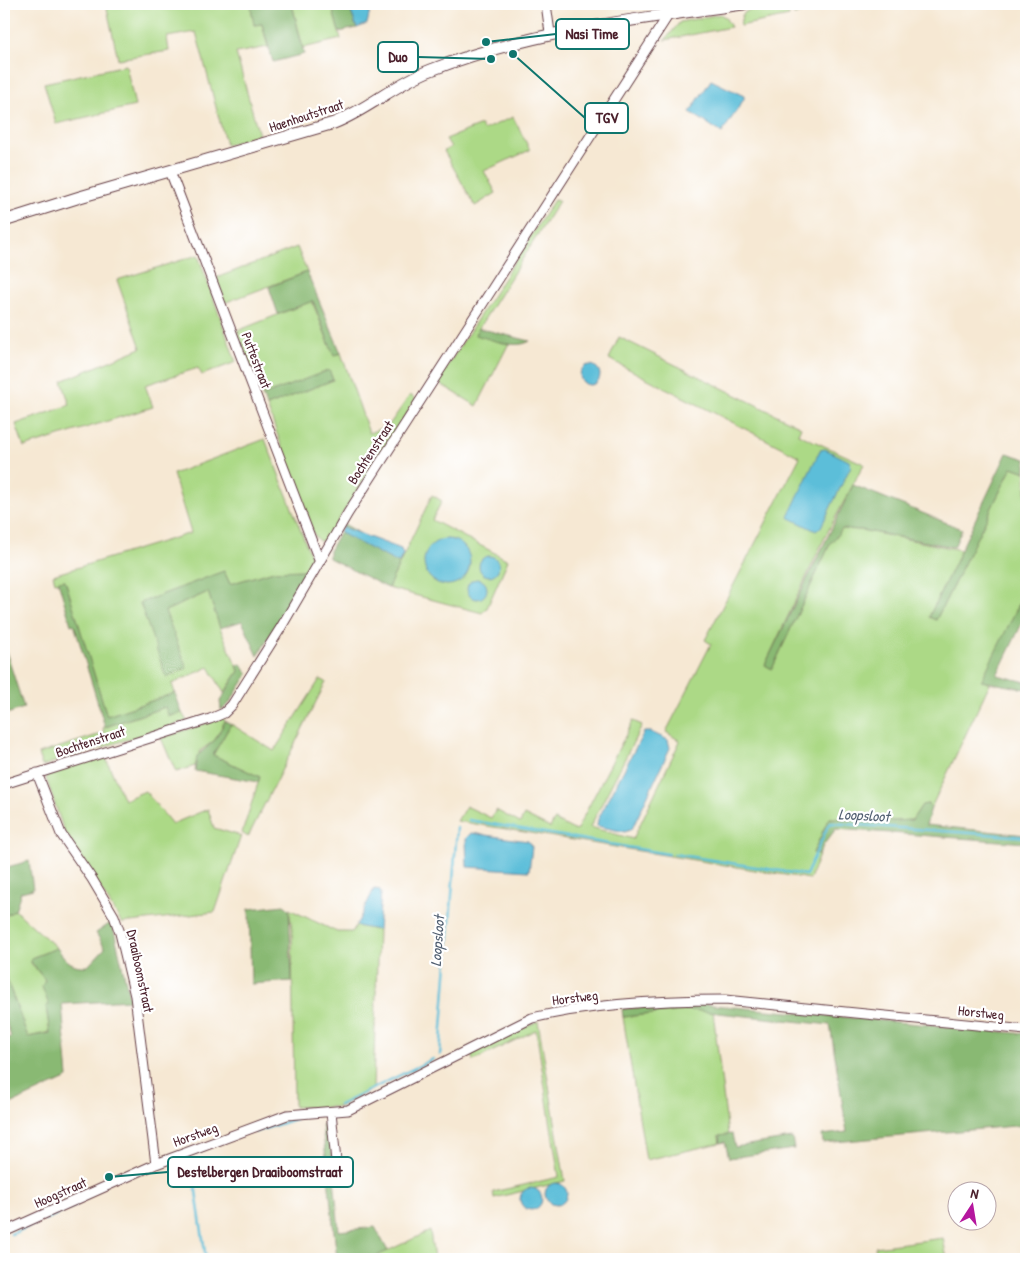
<svg xmlns="http://www.w3.org/2000/svg" width="1030" height="1263" viewBox="0 0 1030 1263" font-family="'Patrick Hand',sans-serif">
	<style>
		.green { fill: #acd986; stroke: #7b7c58 }
		.forest { fill: #89b973; stroke: #6a6c4f }
		.water { fill: #5bbed9; stroke: #526e82 }
		.lines { fill: none; stroke-linecap: round; stroke-linejoin: round }
		.stream { stroke: #5bbed9; stroke-width: 2.5 }
		.street-casing { stroke: #643d44; stroke-width: 11 }
		.secondary-casing { stroke: #643d44; stroke-width: 13 }
		.street { stroke: #fff; stroke-width: 9 }
		.secondary { stroke: #fff; stroke-width: 11 }
		.labels { text-anchor: middle; dominant-baseline: central; stroke-width: 4.5; stroke-linejoin: round; paint-order: stroke }
		.street-label { font-size: 14px; fill: #4a1f2b; stroke: #fff }
		.water-label { font-size: 15px; font-style: italic; fill: #515f71; stroke: #fff }
		.leader { fill: none; stroke: #0f766e; stroke-width: 2 }
		.callout-dot { fill: #0f766e; stroke: #fff; stroke-width: 2 }
		.callout { fill: #fff; stroke: #0f766e; stroke-width: 2 }
		.callout-label { font-size: 15px; text-anchor: middle; font-weight: bold; fill: #4a1f2b }
	</style>
	<rect width="100%" height="100%" fill="#fff"/>
	<filter id="ink" filterUnits="userSpaceOnUse"><feTurbulence type="fractalNoise" baseFrequency=".02" numOctaves="2"/><feDisplacementMap in="SourceGraphic" scale="10" xChannelSelector="R" yChannelSelector="G"/><feConvolveMatrix kernelMatrix="1 2 1 2 8 2 1 2 1" color-interpolation-filters="sRGB"/></filter>
	<filter id="wash" filterUnits="userSpaceOnUse"><feTurbulence type="fractalNoise" baseFrequency=".0096" numOctaves="4" result="noise"/><feDisplacementMap in="SourceGraphic" scale="20" xChannelSelector="R" yChannelSelector="G"/><feGaussianBlur stdDeviation="1.12" result="paint"/><feColorMatrix in="noise" values="0 0 0 0 0 0 0 0 0 0 0 0 0 0 0 0 0 1.4 0 .05"/><feComposite in="paint" operator="in"/></filter>
	<g filter="url(#wash)">
		<rect width="100%" height="100%" fill="#f6e8d3"/>
		<path class="green" d="M106,4H256L254,25L262,24L268,47L236,53L259,135L226,145L196,32L167,37L169,51L118,59Z
			M292,4H331L341,39L303,48Z
			M794,4H849L794,15Z
			M787,5L789,16L740,26L742,14L749,10Z
			M720,14L725,17L731,27L665,40L680,22Z
			M126,65L135,106L56,124L44,83Z
			M513,117L530,150L484,171L496,193L475,206L444,151L451,147L446,139L481,125L483,130Z
			M554,200L559,201L475,334L509,343L477,406L437,382Z
			M297,247L307,272L224,303L216,278Z
			M198,255L236,362L202,375L198,368L145,385L153,407L24,447L16,424L70,405L62,381L141,348L117,280Z
			M312,301L334,356L341,353L369,433L389,425L410,395L416,399L325,541H319L313,533L267,406L333,380L329,370L262,396L237,331Z
			M619,337L801,427L798,434L864,464L826,535L765,665L772,669L830,544L842,529L861,530L961,550L929,617L936,620L1012,467L1026,472V590L982,681L990,683L931,808L928,804L922,805L912,820L894,821L829,818L813,853L819,855L810,879L457,821L466,806L491,818L496,810L520,823L524,815L550,828L554,820L576,831L633,721L642,725L590,827L633,839L680,741L666,732L711,644L705,640L800,457L609,359Z
			M265,439L312,559L308,570L274,571L230,584L224,571L140,603L186,668L165,611L208,592L220,628L239,671L224,693L209,667L172,684L175,693L107,716L65,580L55,582L53,575L191,533L173,474Z
			M432,495L442,501L432,520L508,560L487,608L482,613L388,588Z
			M320,679L326,682L248,837L242,833L260,777L213,755L231,724L274,751Z
			M165,707L169,716L182,713L187,721L42,766L38,754L104,733L103,728Z
			M223,718L225,721L215,740L200,751L195,766L176,772L161,738Z
			M105,756L124,800L145,791L172,824L208,809L214,828L241,836L215,912L122,923L64,831L46,778L49,772Z
			M289,909L337,932H352L356,926L378,930L373,1089L339,1107H294L292,929Z
			M15,910L57,948L31,958V963L45,980V994L50,1005L46,1007L50,1032L28,1037L4,972V917Z
			M690,1010L713,1011L728,1135L719,1136L720,1143L646,1160L623,1017Z
			M538,1021L565,1181L494,1198L493,1192L559,1177L536,1030L473,1061L471,1054Z
			M430,1231L434,1259H370Z
			M943,1238L947,1259H877L875,1247Z"/>
		<path class="forest" d="M256,4H292L304,54L273,62L262,24L254,25L251,8Z
			M331,4H348L357,28L339,32Z
			M307,272L341,353L334,356L313,301L278,314L269,287Z
			M478,328L530,341C515,350 491,339 475,335Z
			M329,370L333,380L267,406L262,396Z
			M1007,453L1026,459V472L1012,467L936,620L929,617Z
			M853,485L962,529L954,547L861,530L842,529L830,544L772,669L765,665Z
			M344,524L402,558L388,588L329,558V551Z
			M308,570L258,656L242,621L220,628L208,592L165,611L187,668L166,677L140,603L224,571L230,584L274,571Z
			M65,580L107,716L175,693L182,713L169,716L165,707L105,727L74,624L71,625L58,581Z
			M1026,590V615L997,675L1026,682V689L981,681Z
			M4,645L24,708L4,715Z
			M241,664L248,674L228,705L221,710L220,701L239,671L237,665Z
			M225,721L231,724L213,755L260,777L258,782L195,771L197,756L215,740Z
			M928,804L931,808L926,825L1026,835V843L836,829L824,844L819,855L813,853L829,818L894,821L912,820L922,805Z
			M29,861L33,889L21,892L15,910L4,917V868Z
			M284,905L289,909L292,981L251,984L249,909Z
			M112,922L130,1000L62,1004L68,1078L4,1107V1039L11,1037L4,1016V972L28,1037L50,1033L46,1006L49,1005L42,987L45,980L31,962V958L57,948C67,962 72,967 88,966L105,948L96,933Z
			M691,1003L1026,1034V1125L823,1143L822,1135L847,1132L830,1025L690,1010L623,1017L622,1009Z
			M322,1124H329L339,1231L375,1227L388,1251L370,1259H337Z
			M732,1134L735,1147L792,1138L794,1149L729,1158L725,1142L720,1143L719,1136Z"/>
		<path class="water" d="M348,4H368L370,11L367,24L357,28Z
			M711,80L744,96V99L722,133L690,112Z
			M580 375a10 10 0 1 1 20 0a10 10 0 1 1-20 0Z
			M825,449L849,461L851,466L821,527L816,531L788,517L820,450Z
			M342,527L401,549L403,554L399,562L394,561L342,534L340,531Z
			M424 562a23 23 0 1 1 46 0a23 23 0 1 1-46 0Z
			M479 566a10 10 0 1 1 20 0a10 10 0 1 1-20 0Z
			M467 589a10 10 0 1 1 20 0a10 10 0 1 1-20 0Z
			M644,732H651L668,740L670,748L632,829L625,832L597,826L598,819Z
			M471,833L528,841L532,847L529,871L467,867L466,838Z
			M374,889L380,890L381,893L378,930L356,926Z
			M545 1194a11 11 0 1 1 22 0a11 11 0 1 1-22 0Z
			M520 1199a11 11 0 1 1 22 0a11 11 0 1 1-22 0Z"/>
		<g class="lines">
			<path class="stream" d="M469,820L668,854
				M674,854L806,875L827,828L831,823L1026,837
				M440,1055L457,828
				M339,1105L433,1059
				M255,1132L295,1119
				M194,1178L206,1259
				M45,1220L76,1205
				M11,1234L35,1224"/>
		</g>
	</g>
	<g filter="url(#ink)">
		<g class="lines">
			<defs>
				<path id="street" d="M546,4L550,33
					M170,171L319,560
					M37,773L61,834L92,879L114,916L120,933L135,996L156,1164
					M4,784L210,719L224,713L232,705L280,629L348,513L669,14
					M331,1112L337,1171
					M4,1232L156,1164L287,1115L348,1110L532,1018C591,1004 665,1000 725,1000L1026,1030"/>
				<path id="secondary" d="M4,221L80,197L334,123C369,109 396,83 431,70C531,31 637,19 743,4"/>
			</defs>
			<use href="#street" class="street-casing"/>
			<use href="#secondary" class="secondary-casing"/>
			<use href="#street" class="street"/>
			<use href="#secondary" class="secondary"/>
		</g>
	</g>
	<g class="labels">
		<g class="street-label">
			<text transform="translate(306 115) rotate(-18)">Haenhoutstraat</text>
			<text transform="translate(257 360) rotate(69)">Puttestraat</text>
			<text transform="translate(370 452) rotate(-57)">Bochtenstraat</text>
			<text transform="translate(90 741) rotate(-18)">Bochtenstraat</text>
			<text transform="translate(141 971) rotate(78)">Draaiboomstraat</text>
			<text transform="translate(575 997) rotate(-7)">Horstweg</text>
			<text transform="translate(981 1012) rotate(6)">Horstweg</text>
			<text transform="translate(195 1134) rotate(-20)">Horstweg</text>
			<text transform="translate(60 1192) rotate(-24)">Hoogstraat</text>
		</g>
		<g class="water-label">
			<text transform="translate(864 815) rotate(3)">Loopsloot</text>
			<text transform="translate(437 941) rotate(-86)">Loopsloot</text>
		</g>
	</g>
	<path class="leader" d="M486 42L556 34M491 59L418 57M513 54L585 118M109 1177L168 1172"/>
	<g class="callout-dot">
		<circle cx="486" cy="42" r="5"/>
		<circle cx="491" cy="59" r="5"/>
		<circle cx="513" cy="54" r="5"/>
		<circle cx="109" cy="1177" r="5"/>
	</g>
	<g class="callout">
		<rect x="556" y="19" width="73" height="30" rx="5"/>
		<rect x="378" y="42" width="40" height="30" rx="5"/>
		<rect x="585" y="103" width="43" height="30" rx="5"/>
		<rect x="168" y="1157" width="185" height="30" rx="5"/>
	</g>
	<g class="callout-label">
		<text x="592" y="39">Nasi Time</text>
		<text x="398" y="62">Duo</text>
		<text x="607" y="123">TGV</text>
		<text x="260" y="1177">Destelbergen Draaiboomstraat</text>
	</g>
	<rect width="1030" height="1263" fill="none" stroke="#fff" stroke-width="20"/>
	<g transform="translate(972 1206) rotate(12)"><circle r="24" fill="#ffffff" stroke="#b7a5aa"/>
	<path d="M0-4L9 19L0 12L-9 19Z" fill="#b5179e"/>
	<text y="-8" font-size="14" font-weight="bold" text-anchor="middle" fill="#4a1f2b">N</text>
	</g>
</svg>
